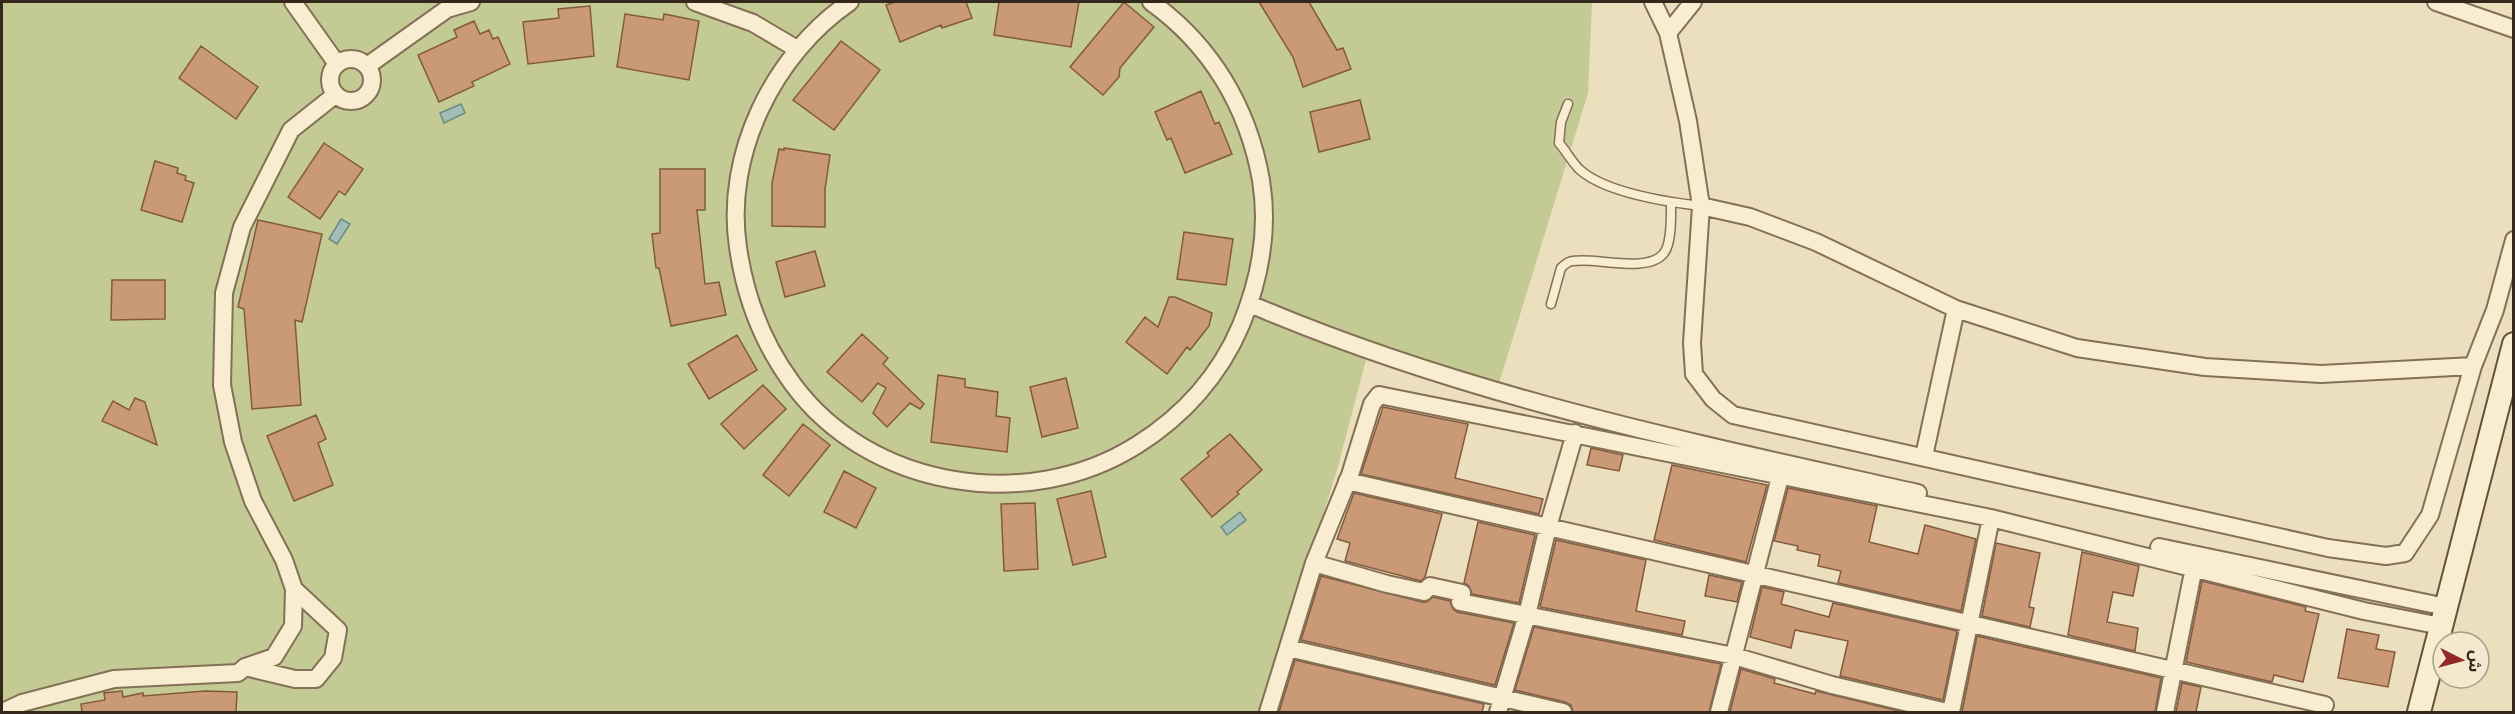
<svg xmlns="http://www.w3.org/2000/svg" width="2515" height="714" viewBox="0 0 2515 714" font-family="'PT Serif','Noto Sans Arabic',serif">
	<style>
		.green { fill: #c3ca93 }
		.water { fill: #a2beb6; stroke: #698b83; stroke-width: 1.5 }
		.building { fill: #ca9975; stroke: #835a3e; stroke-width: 1.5 }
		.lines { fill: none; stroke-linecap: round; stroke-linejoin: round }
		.lane-casing { stroke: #847057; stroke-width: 11 }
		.street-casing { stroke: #847057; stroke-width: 20 }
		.secondary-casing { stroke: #66513b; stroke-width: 26 }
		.lane { stroke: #f8edd1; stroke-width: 8 }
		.street { stroke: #f8edd1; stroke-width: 16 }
		.secondary { stroke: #f8edd1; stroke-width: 22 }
	</style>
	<rect width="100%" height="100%" fill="#ecdfbe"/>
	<path class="green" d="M2,2H1592L1588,93L1496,393L1366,360L1337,470L1262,712H2Z"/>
	<path class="water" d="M461,104L465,113L444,123L440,113Z
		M341,219L350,224L337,244L329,239Z
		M1240,512L1246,520L1227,535L1221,527Z"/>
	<path class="building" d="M895,2H966L972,18L942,28L941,25L900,42L886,5Z
		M999,2H1079L1071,47L994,35Z
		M1124,2L1154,27L1120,68L1119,77L1103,95L1070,67Z
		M1259,2H1309L1337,50L1343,48L1351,69L1303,87L1293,57Z
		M590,6L594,56L528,64L523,22L559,18L558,9Z
		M625,14L663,20L664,14L699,21L689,80L617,67Z
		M474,21L480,34L489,30L493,39L498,37L510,64L472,82L474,86L439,102L418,55L457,37L454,30Z
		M841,41L880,70L834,130L793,100Z
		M201,46L258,87L236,119L179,78Z
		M1201,91L1215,124L1219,122L1232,154L1185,173L1171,138L1167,140L1155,112Z
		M1360,100L1370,139L1319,152L1310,112Z
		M324,143L363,169L345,195L339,191L320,219L288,197Z
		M784,148L830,155L825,189V227L772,226V183L779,149L784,150Z
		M155,161L178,168L177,173L186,176L185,180L194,183L182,222L141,210Z
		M660,169H705V210H697L705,284L719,282L726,315L671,326L659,268H656L652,234L660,233Z
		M258,220L322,234L302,322L295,320L301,405L252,409L244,309L238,307Z
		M1184,232L1233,239L1226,285L1177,279Z
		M815,251L825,286L785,297L776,262Z
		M112,280H165V319L111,320Z
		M1169,297H1175L1212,313L1209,326L1190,350L1187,347L1167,374L1126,342L1145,317L1158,327Z
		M862,334L888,358L883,364L924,404L920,409L910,403L887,427L873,413L886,388L878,383L862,402L827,372Z
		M737,335L757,370L709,399L688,364Z
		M938,375L965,379V387L998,392L996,416L1010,418L1007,452L931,442Z
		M1066,378L1078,428L1042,437L1030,387Z
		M763,385L786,409L744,449L721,424Z
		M135,398L145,402L157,445L102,421L113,401L129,410Z
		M1383,407L1468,424L1455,478L1543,499L1539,514L1361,474Z
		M316,415L326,439L318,443L333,485L294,501L267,436Z
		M803,424L830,445L789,496L763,475Z
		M1230,434L1262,470L1237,492L1239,494L1212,517L1181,479L1209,456L1207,453Z
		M1591,448L1623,455L1619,471L1587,465Z
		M1672,465L1767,485L1746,562L1654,540Z
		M844,471L876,488L856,528L824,512Z
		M1788,488L1877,506L1869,542L1918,554L1925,525L1976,539L1961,611L1838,583L1841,571L1818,566L1820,555L1797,550L1798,546L1774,541Z
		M1091,491L1106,557L1073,565L1057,499Z
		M1354,493L1442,514L1425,577L1421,581L1345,561L1350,543L1337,539Z
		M1035,503L1038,569L1004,571L1001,504Z
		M1478,522L1535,535L1519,603L1472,594L1469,586L1464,583Z
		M1556,540L1646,560L1636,611L1685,621L1682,635L1540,607Z
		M1996,543L2040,553L2029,607L2034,608L2030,627L1982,616Z
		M2082,552L2139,566L2133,596L2113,592L2107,622L2138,628L2135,651L2068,635Z
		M1709,575L1742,582L1737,602L1705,596Z
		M1321,576L1422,602H1427L1433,597L1450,601L1453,609L1457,612L1514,623L1495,685L1301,640Z
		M2202,581L2306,607L2305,611L2319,614L2303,682L2274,675L2272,682L2186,662Z
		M1762,587L1784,592L1781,604L1829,617L1833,603L1957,631L1943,700L1840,676L1848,641L1795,630L1791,648L1750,637Z
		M1534,627L1721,664L1709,712H1573L1571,705L1565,702L1515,690Z
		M2347,629L2379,635L2376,649L2395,652L2388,687L2338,678Z
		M1977,636L2161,678L2155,712H1962Z
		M1295,660L1484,704L1482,712H1279Z
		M1741,669L1775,679L1774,683L1815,694L1816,691L1903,712H1730Z
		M2182,683L2201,687L2196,712H2176Z
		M122,691L123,697L143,693V696L205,691L237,692L236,712H82L81,704L105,700L104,693Z"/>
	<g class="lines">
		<defs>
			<path id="lane" d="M1568,104L1561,122L1559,143C1566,151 1572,162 1579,169C1605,193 1667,202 1701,206
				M1551,304L1561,268C1564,265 1569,261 1573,261C1596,257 1648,274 1664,253C1672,243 1671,215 1671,203"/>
			<path id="street" d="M293,2L337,64
				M695,2L753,23L797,49
				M850,2C774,54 724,154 738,247C745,297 762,342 792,383C869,489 1028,514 1137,445C1183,416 1220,375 1241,325C1260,279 1269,229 1261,180C1248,107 1211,45 1151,2
				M1653,2L1668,33L1688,121L1701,206L1692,343L1694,374L1713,399L1733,415L2328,548L2386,556L2405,553L2430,515L2473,366
				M2436,2L2514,29
				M1668,33L1693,2
				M330 80a21 21 0 1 1 42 0a21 21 0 1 1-42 0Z
				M367,66L447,9L471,2
				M1701,206L1750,217L1816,242L1956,309L2077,348L2205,367L2321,374L2473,366L2495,310L2514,240
				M1250,304C1464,396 1691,442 1918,493
				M1924,456L1956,309
				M1347,481L2325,705
				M2159,547L2446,607
				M1314,563L1387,584L1424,592L1430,586L1462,593L1460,602L1734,656L1832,685L1947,712
				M1288,648L1563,712
				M245,667L295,679H316L333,658L338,630L294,589
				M3,712L22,703L114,679L238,673L245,667L274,657L293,626L294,589L284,560L253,501L233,442L222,385L224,293L242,227L291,130L335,95
				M1268,712L1314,563L1350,475L1372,404L1379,395L1991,518L2364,611L2441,626
				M1498,712L1527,615L1548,527L1575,433
				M1719,712L1780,477
				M1951,712L1991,518
				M2165,712L2194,567"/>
			<path id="secondary" d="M2419,712L2514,344"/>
		</defs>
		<use href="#lane" class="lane-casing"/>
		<use href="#street" class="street-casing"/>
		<use href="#secondary" class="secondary-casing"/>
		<use href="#lane" class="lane"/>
		<use href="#street" class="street"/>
		<use href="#secondary" class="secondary"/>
	</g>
	<rect width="2515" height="714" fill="none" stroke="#34281c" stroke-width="6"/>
	<g transform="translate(2461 660) rotate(96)"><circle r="28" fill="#f4e9ce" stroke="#a79c87" stroke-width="1.5"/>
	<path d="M0-4.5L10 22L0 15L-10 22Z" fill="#922929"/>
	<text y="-9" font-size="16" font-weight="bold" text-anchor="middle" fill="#34281c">ش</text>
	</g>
</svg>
